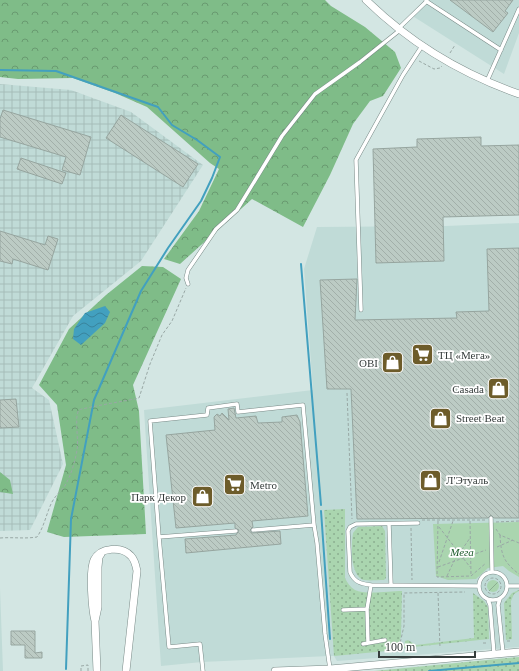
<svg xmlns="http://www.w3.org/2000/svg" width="519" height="671" viewBox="0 0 519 671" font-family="'Times New Roman',serif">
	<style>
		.built { fill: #c0dbd7 }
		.industrial { fill: url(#industrial-grid) }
		.grass { fill: url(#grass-dots) }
		.forest { fill: url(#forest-crowns) }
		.park { fill: #aad5af }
		.garden { fill: url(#garden-furrows) }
		.water { fill: url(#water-waves) }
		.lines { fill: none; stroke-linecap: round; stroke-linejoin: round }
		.stream { stroke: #42a0bf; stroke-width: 2 }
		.building { fill: url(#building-back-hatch); stroke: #96a59f }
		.lane-casing { stroke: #798a87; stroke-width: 4.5 }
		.street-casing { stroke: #798a87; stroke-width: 8 }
		.path { stroke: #99a8a5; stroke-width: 1; stroke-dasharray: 3 2; stroke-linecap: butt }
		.lane { stroke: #fff; stroke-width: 3.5 }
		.street { stroke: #fff; stroke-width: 7 }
		.labels { text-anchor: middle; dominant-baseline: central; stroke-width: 3.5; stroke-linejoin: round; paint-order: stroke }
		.poi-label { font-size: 11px; fill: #353c3b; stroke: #fff; text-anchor: start }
		.park-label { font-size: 11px; font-style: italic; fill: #1b5b2a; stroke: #fff }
	</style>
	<defs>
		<pattern id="industrial-grid" width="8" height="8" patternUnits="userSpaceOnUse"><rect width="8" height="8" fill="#c0dbd7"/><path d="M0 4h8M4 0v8" fill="none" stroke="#a6bdb9"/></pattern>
		<pattern id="grass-dots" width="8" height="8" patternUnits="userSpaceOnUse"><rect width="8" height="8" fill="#aad5af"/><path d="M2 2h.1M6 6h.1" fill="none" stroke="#8bae90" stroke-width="1.8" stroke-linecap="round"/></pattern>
		<pattern id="forest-crowns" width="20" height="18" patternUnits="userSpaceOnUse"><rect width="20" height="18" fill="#7fbc88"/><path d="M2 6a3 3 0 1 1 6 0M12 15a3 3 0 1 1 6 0" fill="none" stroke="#699a70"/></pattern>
		<pattern id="garden-furrows" width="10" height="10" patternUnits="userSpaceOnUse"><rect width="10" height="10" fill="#aad5af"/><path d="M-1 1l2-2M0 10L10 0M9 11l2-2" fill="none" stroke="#8bae90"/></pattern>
		<pattern id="water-waves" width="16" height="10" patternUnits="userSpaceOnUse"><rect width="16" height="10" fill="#42a0bf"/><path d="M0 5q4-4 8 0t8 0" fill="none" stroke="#38849c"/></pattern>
		<pattern id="building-back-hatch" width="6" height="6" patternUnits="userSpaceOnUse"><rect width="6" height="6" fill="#bccbc4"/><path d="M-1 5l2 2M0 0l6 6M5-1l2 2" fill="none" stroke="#a2afa9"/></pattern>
	</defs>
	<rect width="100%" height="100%" fill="#d3e6e3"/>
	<path class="built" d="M425,0H519V33L504,74L411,15Z
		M519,223V647L337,661L334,656H329L202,662L161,666L144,410L313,390L304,269L317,227L446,226Z
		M0,588L3,671H0Z"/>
	<path class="industrial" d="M0,84L71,90L131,112L203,165L141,261L73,316L32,388L49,400L63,464L30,530L0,531Z"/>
	<path class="grass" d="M345,509V578C347,582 350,587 355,590C365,595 390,591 402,591L401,636L397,650L334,656L324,510Z
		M382,526L385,531L386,578L384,580C378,580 370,581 364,580C350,576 351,545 353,533L358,527Z
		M519,590V591L514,594L511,601L512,639L506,640L504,603L512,593Z
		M473,593L484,601L488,607L489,639L404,648L405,641L408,640L416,645L474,638Z
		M519,657V671H374Z"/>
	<path class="forest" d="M0,0H325L331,6L365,27L395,52L401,68L383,96L370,101L353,124L330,175L303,227L252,199L180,264L164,259L199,211L219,169L210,163L147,107L115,93L73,78L18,79L0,77Z
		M142,266L163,267L181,279L133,385L139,411L146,534L64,537L47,532L66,465L57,405L39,385L69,329L106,295Z
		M0,472L10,480L13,494L0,492Z"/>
	<path class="park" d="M519,522V577L509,571L503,566L488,568L476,579L448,580L436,576L433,524Z"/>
	<path class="garden" d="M487 586a6 6 0 1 1 12 0a6 6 0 1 1-12 0Z"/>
	<path class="water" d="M105,306L110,312L105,323L81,345L73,339L74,329L85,313Z"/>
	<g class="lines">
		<path class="stream" d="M0,70L56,71L158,107L172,125L197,140L220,157L212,178L201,201L168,248L141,291L94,400L71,519L66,669
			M301,264L321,505
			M321,511L330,639
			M429,671L519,663"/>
	</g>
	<path class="building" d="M450,0H513L505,11L508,13L493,32Z
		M3,110L91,137L80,175L62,170L66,157L0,137V119Z
		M121,115L198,164L183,187L106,138Z
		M481,137V146L519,145V215L443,217L444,261L376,263L373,149L417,147V139Z
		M21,158L66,173L62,184L17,169Z
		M0,231L45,245L48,236L58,239L48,270L13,259L12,264L0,261Z
		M519,248V518H494L491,515L488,518L357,519L351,389H327L320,280L357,279L355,320L457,318L456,312L489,311L487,249Z
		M16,399L19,427L0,428V400Z
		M234,408L236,418L256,416L258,423L282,422V417L297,415L300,422L308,516L252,521L253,527L250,530L252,533L280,531L281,544L186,553L185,539L236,535L239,530L235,528V523L176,528L166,435L215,430L214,417L217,414L220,416L222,413L229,420L228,409Z
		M11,631H35V653L42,652V658H25V645H11Z"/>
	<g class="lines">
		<defs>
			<path id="lane" d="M426,1L501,50
				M399,28L427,1
				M487,81L519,9
				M188,284L186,278L188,270L216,229L237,210L282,136L315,94L360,62L400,30
				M361,310L356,160L403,75L422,46
				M491,518L492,571
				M418,523L356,524L350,527L348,531L350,572C354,582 361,584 371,585L478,586
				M389,524L391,585
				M253,530L314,525L317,543L325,634L330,669
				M159,537L150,421L207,415L208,408L237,404L238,412L303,405L314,525
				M479 586a14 14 0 1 1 28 0a14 14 0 1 1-28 0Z
				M508,586H519
				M500,599L498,605L503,653
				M488,600L490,605L494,654
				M343,610L367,609
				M368,643L367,609L371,585
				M363,644L385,640
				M203,671L200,644L169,647L159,537L236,531"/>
			<path id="street" d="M366,0C409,42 462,74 519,94
				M95,621C92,609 89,571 94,560C100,547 122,546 131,556C135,560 136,566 137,571L126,671
				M97,671L95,621L98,607V567L99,557L101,554
				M275,671L330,669L519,652"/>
		</defs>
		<use href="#lane" class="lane-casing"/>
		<use href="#street" class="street-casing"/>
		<path class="path" d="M450,53L455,45
			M419,61L434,69L440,68L442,66
			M347,393L352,519
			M422,520H487
			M438,521L437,577L471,576L486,563
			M470,521L471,576
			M496,522L519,521
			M439,527L470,567
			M411,528L412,580
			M496,529L500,535L519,543
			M500,535C501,554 503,562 519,574
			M0,538C13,537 25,539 37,537C44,527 46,515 51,504C54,497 60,492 64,487C71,476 75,462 77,450C79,441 74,416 79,410C82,408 131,400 139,398L150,364L162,335L172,321L186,288
			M497,547L513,540
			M439,562L453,521
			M438,567L486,550
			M447,576L454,561L470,538
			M485 586a8 8 0 1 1 16 0a8 8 0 1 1-16 0Z
			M438,593L440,648
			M507,641H512
			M483,643H488
			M398,652L404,626V593L465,592
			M81,671V666L88,665V671"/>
		<use href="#lane" class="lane"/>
		<use href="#street" class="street"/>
	</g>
	<defs>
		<symbol id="supermarket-square" viewBox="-11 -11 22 22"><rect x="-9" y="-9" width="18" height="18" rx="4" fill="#6d5c2a" stroke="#fff"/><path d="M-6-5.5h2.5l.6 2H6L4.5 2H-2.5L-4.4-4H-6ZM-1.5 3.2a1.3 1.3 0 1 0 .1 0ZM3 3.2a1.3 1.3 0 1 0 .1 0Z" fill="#fff"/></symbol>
		<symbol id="shop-square" viewBox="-11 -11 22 22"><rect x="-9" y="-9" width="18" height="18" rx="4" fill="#6d5c2a" stroke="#fff"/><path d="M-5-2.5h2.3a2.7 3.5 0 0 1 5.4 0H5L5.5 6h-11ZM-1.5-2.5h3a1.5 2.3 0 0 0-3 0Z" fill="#fff"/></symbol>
	</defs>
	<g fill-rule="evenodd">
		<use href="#supermarket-square" x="410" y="342" width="25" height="25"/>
		<use href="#shop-square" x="380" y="350" width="25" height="25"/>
		<use href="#shop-square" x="486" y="376" width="25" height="25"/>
		<use href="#shop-square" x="428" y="406" width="25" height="25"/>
		<use href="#shop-square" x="418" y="468" width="25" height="25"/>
		<use href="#supermarket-square" x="222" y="472" width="25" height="25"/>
		<use href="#shop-square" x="190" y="484" width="25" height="25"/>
	</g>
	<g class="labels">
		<g class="poi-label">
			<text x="438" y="355">ТЦ «Мега»</text>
			<text x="378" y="363" text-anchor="end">OBI</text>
			<text x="484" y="389" text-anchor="end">Casada</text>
			<text x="456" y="418">Street Beat</text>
			<text x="446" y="480">Л'Этуаль</text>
			<text x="250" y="485">Metro</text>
			<text x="186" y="497" text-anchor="end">Парк Декор</text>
		</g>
		<g class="park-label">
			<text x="462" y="552">Мега</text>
		</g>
	</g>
	<path d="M379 651v6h96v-6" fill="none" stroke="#353c3b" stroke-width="2"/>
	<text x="385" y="651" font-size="12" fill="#353c3b" stroke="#ffffff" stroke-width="3" paint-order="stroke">100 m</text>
</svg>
